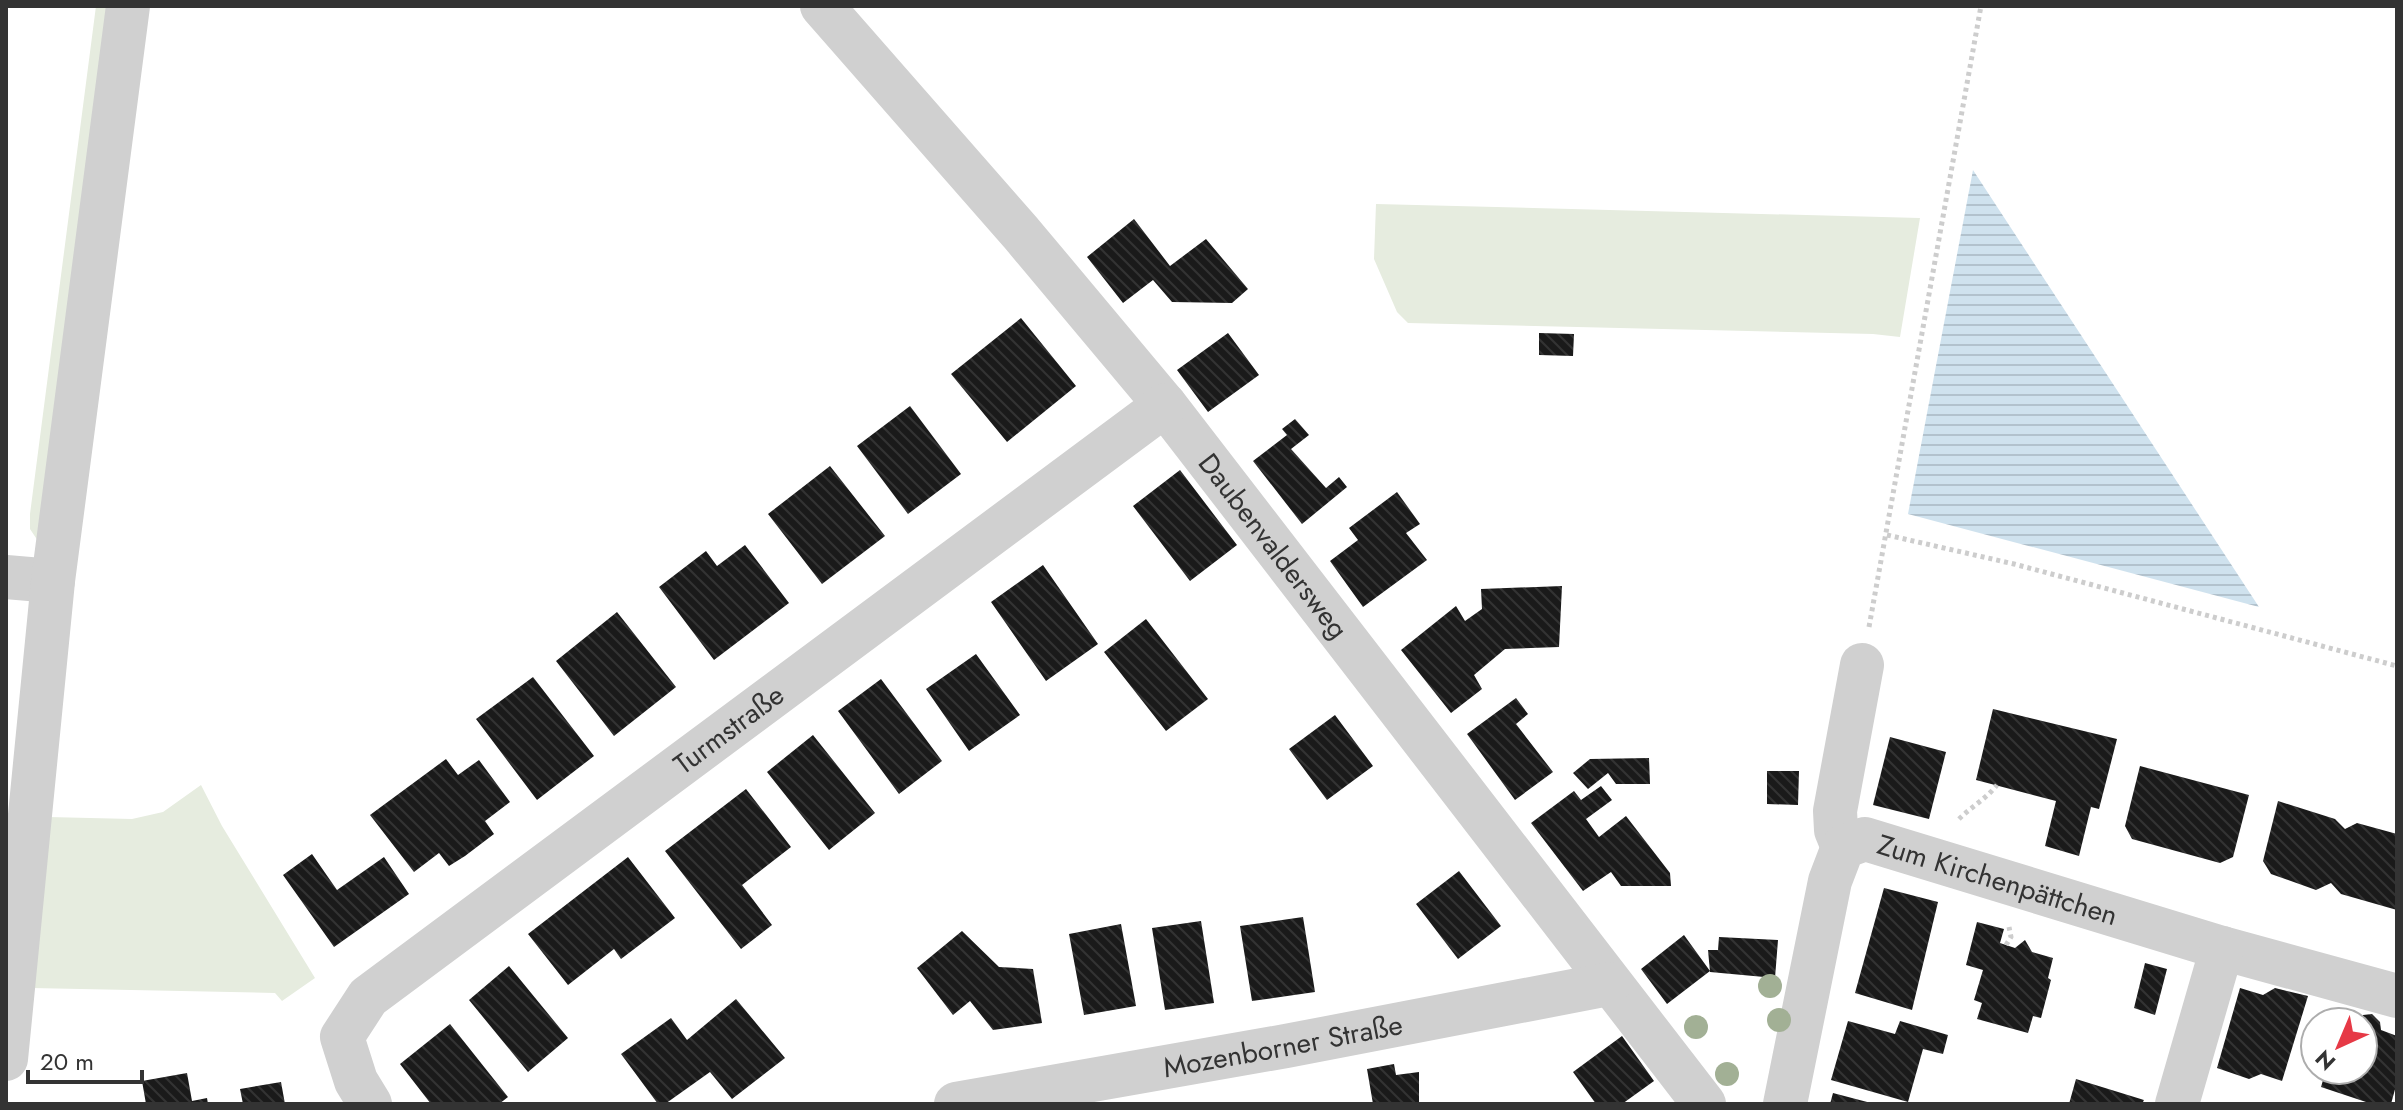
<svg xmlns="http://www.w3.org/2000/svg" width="2403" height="1110" viewBox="0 0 2403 1110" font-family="Jost,sans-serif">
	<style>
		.grass { fill: #e6ecdf }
		.water { fill: url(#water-rules) }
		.building { fill: url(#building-back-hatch) }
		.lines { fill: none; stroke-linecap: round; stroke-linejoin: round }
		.path { stroke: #cdcdcd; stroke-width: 5; stroke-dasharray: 4 4; stroke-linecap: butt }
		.minor { stroke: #d0d0d0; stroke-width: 44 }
		.tree { fill: #a2b095 }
		.labels { text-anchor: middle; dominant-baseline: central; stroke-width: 8; stroke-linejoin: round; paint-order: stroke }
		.street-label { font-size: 28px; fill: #333; stroke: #fff }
	</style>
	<defs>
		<pattern id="water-rules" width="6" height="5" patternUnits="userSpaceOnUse" patternTransform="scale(2)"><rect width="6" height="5" fill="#cfe2ee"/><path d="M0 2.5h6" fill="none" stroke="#b2c2cd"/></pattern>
		<pattern id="building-back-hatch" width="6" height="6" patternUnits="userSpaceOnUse" patternTransform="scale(2)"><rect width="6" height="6" fill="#1a1a1a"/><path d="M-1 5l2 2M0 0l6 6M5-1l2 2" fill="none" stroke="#333"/></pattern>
	</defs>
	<rect width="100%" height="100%" fill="#fff"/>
	<path class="grass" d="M96,6H112L38,541L30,529V514Z
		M1376,204L1920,218L1900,337L1873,334L1408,323L1397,312L1374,259Z
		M201,785L222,826L315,978L282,1001L275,993L31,988L48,817L132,819L163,812Z"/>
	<path class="water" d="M1973,170L2259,607L1908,514Z"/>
	<path class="building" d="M1134,219L1170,266L1206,239L1248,289L1232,303L1172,302L1153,280L1123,303L1087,257Z
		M1021,318L1076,386L1007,442L951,374Z
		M1228,333L1259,375L1208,412L1177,370Z
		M1539,333L1574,334L1573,356L1539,355Z
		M910,406L961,474L908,514L857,446Z
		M1295,419L1309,435L1291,449L1326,488L1339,477L1347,487L1302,524L1253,461L1287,435L1282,429Z
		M830,466L885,536L822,584L768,514Z
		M1180,470L1237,545L1190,581L1133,506Z
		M1397,492L1420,524L1406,533L1427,560L1363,607L1330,561L1358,540L1349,528Z
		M745,545L789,603L714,660L659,587L706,551L717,566Z
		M1043,565L1098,644L1046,681L991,602Z
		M1562,586L1559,647L1505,649L1474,675L1482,689L1451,713L1401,650L1456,606L1465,621L1482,609L1481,589Z
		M617,612L676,687L614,736L556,661Z
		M1146,619L1208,699L1166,731L1104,652Z
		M976,654L1020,715L969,751L926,689Z
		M533,677L594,756L537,800L476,719Z
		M881,679L942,761L899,794L838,711Z
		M1516,698L1528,714L1516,724L1553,772L1515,800L1467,734Z
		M1993,709L2117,739L2099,809L2091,807L2079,856L2045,846L2056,801L1976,780Z
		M1335,715L1373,766L1327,800L1289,749Z
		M813,735L875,813L829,850L767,772Z
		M1890,737L1946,752L1929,819L1873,805Z
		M1649,758L1650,784H1616L1608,773L1588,789L1573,773L1590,759Z
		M446,759L458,775L479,760L510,802L485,821L494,834L465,856L449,866L439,853L414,872L370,815Z
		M2140,766L2249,795L2233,857L2220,863L2132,839L2125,826Z
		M1767,771H1799L1798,805L1767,804Z
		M1601,786L1612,800L1586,819L1599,837L1626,816L1670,873L1671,886H1621L1611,872L1583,891L1531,823L1574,791L1581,800Z
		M746,789L791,847L742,885L772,925L741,949L665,851Z
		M2278,801L2335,819L2345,829L2357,823L2397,834V910L2341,894L2331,883L2316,890L2271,874L2263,861Z
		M312,854L337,890L384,857L409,894L334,947L283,875Z
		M628,857L675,918L621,959L614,949L568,985L528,934Z
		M1459,871L1501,926L1458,959L1416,904Z
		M1884,888L1938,902L1912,1010L1855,993Z
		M1303,917L1315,992L1252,1001L1240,926Z
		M1201,921L1214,1003L1165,1010L1152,928Z
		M1977,922L2004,929L2000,943L2015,948L2025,940L2032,952L2053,958L2048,978L2051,980L2041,1018L2033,1016L2028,1033L1977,1019L1982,1003L1974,1000L1983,970L1966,965Z
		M1121,924L1136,1006L1084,1015L1069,934Z
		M962,931L999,967L1033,969L1042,1023L993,1030L970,1001L953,1015L917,968Z
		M1684,935L1710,971L1667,1004L1641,969Z
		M1719,937L1778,940L1775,978L1710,972L1708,950H1718Z
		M2145,963L2167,969L2155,1015L2134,1008Z
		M509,966L568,1038L528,1072L469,1000Z
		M2240,988L2263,995L2275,988L2308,996L2282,1081L2261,1074L2249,1079L2217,1068Z
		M736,999L785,1058L732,1099L710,1072L665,1104H658L621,1054L671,1018L687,1040Z
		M2372,1014L2380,1022L2381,1030L2397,1036V1082L2391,1104H2372L2321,1087L2326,1070H2363V1022H2360L2363,1015Z
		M1848,1021L1895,1034L1900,1021L1948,1035L1943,1054L1923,1049L1908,1102L1831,1080Z
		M450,1024L508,1097L499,1104H431L400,1064Z
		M1622,1036L1654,1081L1622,1104H1596L1573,1072Z
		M1394,1064L1396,1075L1419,1072V1104H1373L1367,1069Z
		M187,1073L192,1101L207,1098L208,1104H146L142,1081Z
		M2076,1079L2144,1100L2142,1104H2069Z
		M281,1082L285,1104H243L240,1089Z
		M1833,1093L1871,1103L1870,1104H1830Z"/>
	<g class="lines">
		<path class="path" d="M1887,535L2014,564L2397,666
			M1869,627L1981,6
			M1959,819C1971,807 1986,799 1997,785
			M2006,945L2011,937L2009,927"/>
		<g class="minor">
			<path id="s1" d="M822,6L1021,233L1165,405L1704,1104"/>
			<path d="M6,577L53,581"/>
			<path d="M1843,847L1836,830L1835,811L1862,665"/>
			<path d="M6,1059L53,581L128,6"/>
			<path id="s2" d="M370,1104L356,1081L342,1037L368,997L1165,405"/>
			<path id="s3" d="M956,1104L1286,1046L1609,984"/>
			<path id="s4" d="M1785,1104L1830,881L1843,847L1865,839L2222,948L2397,996"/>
			<path d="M2177,1104L2222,948"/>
		</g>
	</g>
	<g class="tree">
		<circle cx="1770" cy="986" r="12"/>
		<circle cx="1779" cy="1020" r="12"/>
		<circle cx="1696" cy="1027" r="12"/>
		<circle cx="1727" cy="1074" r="12"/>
	</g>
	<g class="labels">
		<g class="street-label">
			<text stroke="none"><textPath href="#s1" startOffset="704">Daubenvaldersweg</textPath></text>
			<text stroke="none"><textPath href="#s2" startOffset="570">Turmstraße</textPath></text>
			<text stroke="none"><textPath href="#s4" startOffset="426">Zum Kirchenpättchen</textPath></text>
			<text stroke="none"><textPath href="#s3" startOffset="332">Mozenborner Straße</textPath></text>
		</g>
	</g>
	<rect width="2403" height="1110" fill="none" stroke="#333333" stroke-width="16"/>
	<g transform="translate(2339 1046) rotate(224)"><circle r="38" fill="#ffffff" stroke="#adadad" stroke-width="2"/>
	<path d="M0-6L14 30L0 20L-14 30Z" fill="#e63946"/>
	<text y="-12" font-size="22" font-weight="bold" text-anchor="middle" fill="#333333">N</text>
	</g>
	<path d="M28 1070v12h114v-12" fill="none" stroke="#333333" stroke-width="4"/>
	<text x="40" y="1070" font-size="24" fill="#333333" stroke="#ffffff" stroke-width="6" paint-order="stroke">20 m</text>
</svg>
